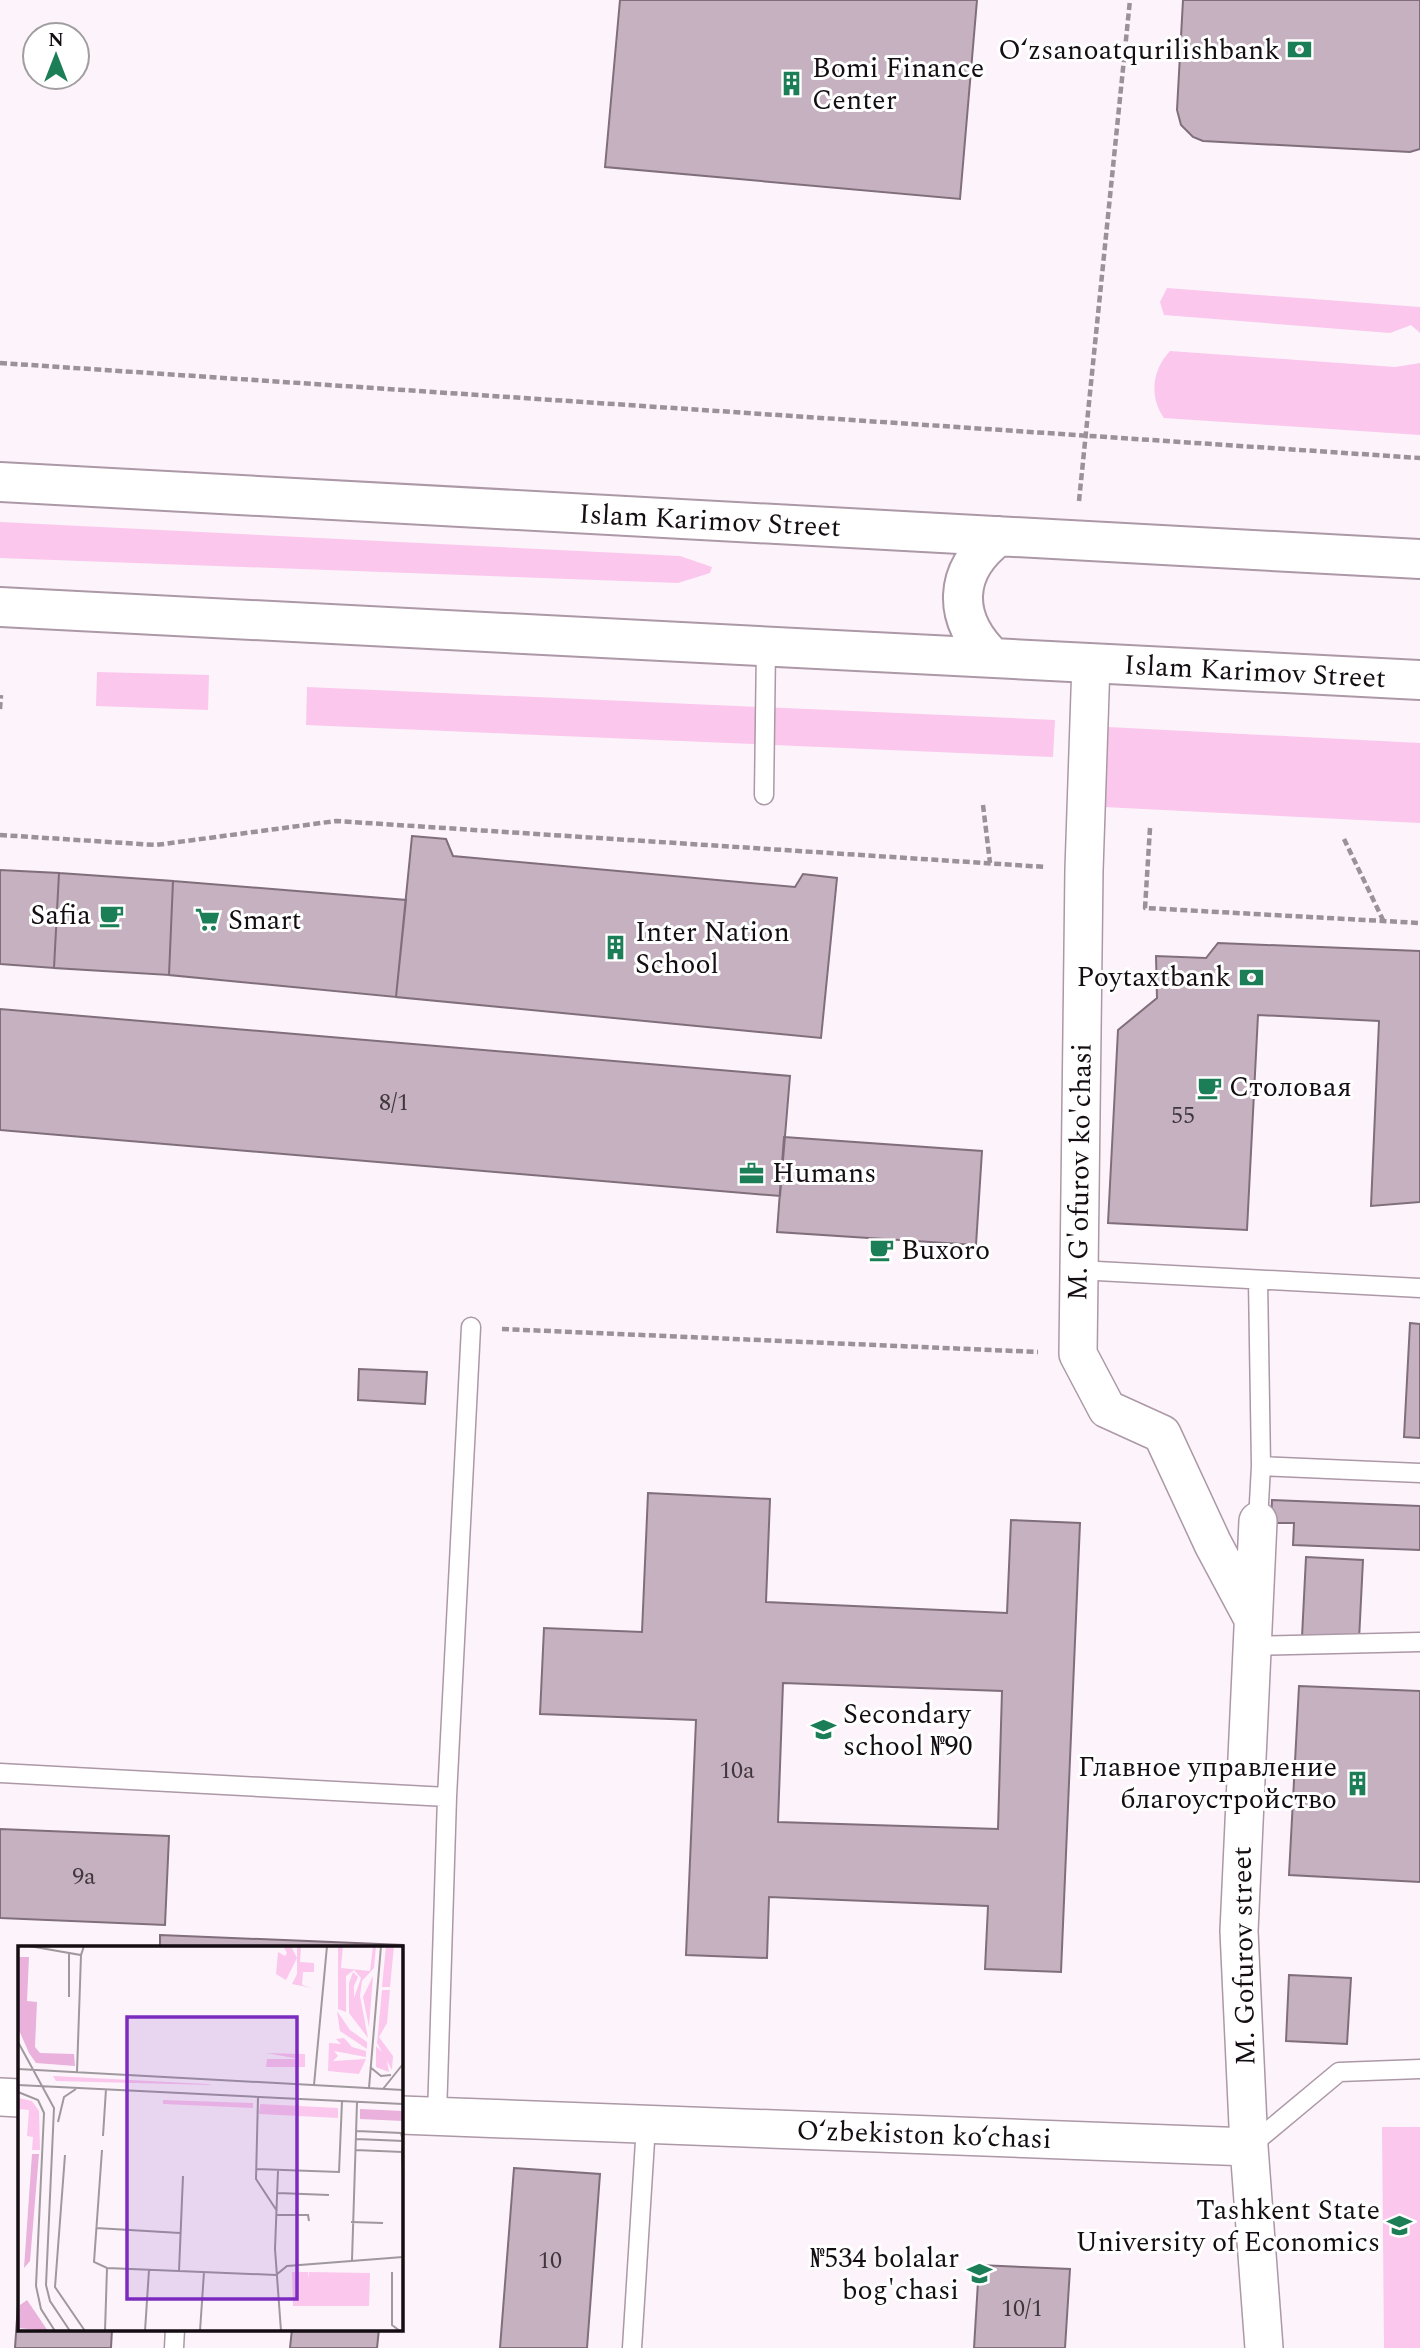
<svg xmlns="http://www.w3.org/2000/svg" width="1420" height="2348" viewBox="0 0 1420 2348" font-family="Spectral,serif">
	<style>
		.green { fill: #fbc7ed }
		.building { fill: #c5b1bf; stroke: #816e7c; stroke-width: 2; fill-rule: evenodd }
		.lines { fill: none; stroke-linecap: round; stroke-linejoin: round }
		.service-casing { stroke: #ac98a6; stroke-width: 21 }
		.minor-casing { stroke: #ac98a6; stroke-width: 40 }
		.primary-casing { stroke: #ac98a6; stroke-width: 42 }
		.path { stroke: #9a9298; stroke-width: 4.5; stroke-dasharray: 7 3.5; stroke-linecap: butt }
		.service { stroke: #fff; stroke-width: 18 }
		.minor { stroke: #fff; stroke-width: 37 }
		.primary { stroke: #fff; stroke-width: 38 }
		.labels { text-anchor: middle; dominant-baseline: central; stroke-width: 6; stroke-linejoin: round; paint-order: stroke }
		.number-label { font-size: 24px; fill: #40363d }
		.poi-label { font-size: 28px; fill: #140d12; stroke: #fff; text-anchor: start }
		.street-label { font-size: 28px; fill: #140d12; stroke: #fff }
		.inset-road { fill: none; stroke: #9f989d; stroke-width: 2 }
		.view { fill: #7b2cbf; fill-opacity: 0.15; stroke: #7b2cbf; stroke-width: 3.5 }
		.inset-edge { fill: none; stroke: #140d12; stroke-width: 3.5 }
	</style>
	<rect width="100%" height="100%" fill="#fcf4fa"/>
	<path class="green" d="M1167,288L1420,307V333L1411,325L1390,333L1164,315L1160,302Z
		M1170,351L1395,367L1420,363V435L1164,418C1149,397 1152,370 1170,351Z
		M0,522L680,556L712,567L710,573L678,583L0,558Z
		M97,672L209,675L208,710L96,706Z
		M307,687L1055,720L1053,757L306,725Z
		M1108,727L1420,743V823L1104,807Z
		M1382,2127H1420V2348H1384Z"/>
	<path class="building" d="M620,0H977L960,199L605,167Z
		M1183,0H1420V149L1410,152L1203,141L1193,137L1181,125L1177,110Z
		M412,836L446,839L453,856L795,887L803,874L837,878L821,1038L396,997Z
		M0,870L59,873L54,968L0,964Z
		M59,873L173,881L169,975L54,968Z
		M173,881L406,900L396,997L169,975Z
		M1218,943L1420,951V1202L1371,1206L1379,1021L1258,1015L1247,1230L1108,1223L1118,1030L1157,998L1156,956L1206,958Z
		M0,1009L790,1076L780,1196L0,1130Z
		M784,1137L982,1151L976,1245L777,1232Z
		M1410,1323L1420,1324V1438L1404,1437Z
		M359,1369L427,1372L425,1404L358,1400Z
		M648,1493L770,1499L766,1602L1007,1613L1011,1520L1080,1523L1061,1972L985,1969L988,1906L769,1897L767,1958L686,1955L696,1720L540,1714L544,1628L642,1632ZM783,1683L1002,1691L998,1829L778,1822Z
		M1272,1500L1420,1506V1550L1293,1545L1294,1523H1271Z
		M1306,1557L1363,1560L1359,1640L1302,1637Z
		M1299,1686L1420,1691V1882L1289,1875Z
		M0,1829L169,1836L165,1925L0,1918Z
		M160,1935L403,1945L401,1994V1947H160Z
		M1289,1975L1351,1978L1347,2044L1286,2041Z
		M514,2168L600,2174L587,2348H500Z
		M979,2265L1070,2269L1065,2348H974Z
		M19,2290V2329H112L111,2348H15Z
		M292,2329H379L377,2348H290Z"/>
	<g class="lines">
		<defs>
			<path id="service" d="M764,795L766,647
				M1078,1270L1420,1288
				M1258,1280L1261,1466L1258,1521
				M1261,1466L1420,1473
				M1251,1646L1420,1642
				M0,1773L447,1797
				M437,2116L447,1797L471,1327
				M1249,2147L1339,2072L1420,2069
				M174,2348L175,2329
				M632,2348L646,2125"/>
			<path id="minor" d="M1091,663L1084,870L1078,1354L1107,1409L1162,1434L1213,1544L1252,1617
				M1258,1521L1239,1931L1249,2147L1264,2348
				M0,2097L19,2098
				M401,2115L1249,2147"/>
			<path id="primary" d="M0,482L1420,559
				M0,607L1420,680
				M993,658C952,619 952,571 999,536"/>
		</defs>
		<use href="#service" class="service-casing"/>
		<use href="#minor" class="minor-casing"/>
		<use href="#primary" class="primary-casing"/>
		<path class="path" d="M0,363L1420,458
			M1079,501L1130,0
			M0,709L1,695
			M983,805L990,863
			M1150,828L1145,908L1420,923
			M0,835L156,845L336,821L1046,867
			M1344,839L1384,922
			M502,1329L1038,1352"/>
		<use href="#service" class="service"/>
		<use href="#minor" class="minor"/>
		<use href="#primary" class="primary"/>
	</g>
	<defs>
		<symbol id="bank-bare" viewBox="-9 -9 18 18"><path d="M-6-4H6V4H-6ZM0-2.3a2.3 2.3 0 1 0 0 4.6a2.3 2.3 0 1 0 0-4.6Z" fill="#1c7e56" stroke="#fff" stroke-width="2.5" paint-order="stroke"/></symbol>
		<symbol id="building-bare" viewBox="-9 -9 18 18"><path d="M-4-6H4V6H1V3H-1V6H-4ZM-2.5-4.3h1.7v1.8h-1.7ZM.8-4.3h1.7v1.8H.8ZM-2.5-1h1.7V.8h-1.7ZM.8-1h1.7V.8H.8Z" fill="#1c7e56" stroke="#fff" stroke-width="2.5" paint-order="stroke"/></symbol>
		<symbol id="cafe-bare" viewBox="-9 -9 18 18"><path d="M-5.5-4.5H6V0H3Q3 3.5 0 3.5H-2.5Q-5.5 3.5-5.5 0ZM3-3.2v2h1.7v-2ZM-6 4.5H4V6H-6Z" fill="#1c7e56" stroke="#fff" stroke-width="2.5" paint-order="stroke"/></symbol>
		<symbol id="supermarket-bare" viewBox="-9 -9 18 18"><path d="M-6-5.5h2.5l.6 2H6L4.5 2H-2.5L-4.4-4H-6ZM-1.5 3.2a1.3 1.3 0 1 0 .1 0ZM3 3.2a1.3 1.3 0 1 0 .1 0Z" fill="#1c7e56" stroke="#fff" stroke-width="2.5" paint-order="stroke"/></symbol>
		<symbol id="office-bare" viewBox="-9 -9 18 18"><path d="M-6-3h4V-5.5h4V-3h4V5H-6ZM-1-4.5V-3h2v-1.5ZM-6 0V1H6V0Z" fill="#1c7e56" stroke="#fff" stroke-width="2.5" paint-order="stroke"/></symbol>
		<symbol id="school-bare" viewBox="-9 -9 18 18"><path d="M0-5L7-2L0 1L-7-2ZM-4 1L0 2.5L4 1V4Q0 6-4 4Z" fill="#1c7e56" stroke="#fff" stroke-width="2.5" paint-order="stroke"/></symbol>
		<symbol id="university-bare" viewBox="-9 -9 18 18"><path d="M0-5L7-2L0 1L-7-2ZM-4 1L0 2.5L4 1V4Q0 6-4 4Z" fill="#1c7e56" stroke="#fff" stroke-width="2.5" paint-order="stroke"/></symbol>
	</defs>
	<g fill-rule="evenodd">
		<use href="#bank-bare" x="1282" y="32" width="35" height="35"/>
		<use href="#building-bare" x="774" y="66" width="35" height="35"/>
		<use href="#cafe-bare" x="94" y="898" width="35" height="35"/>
		<use href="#supermarket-bare" x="190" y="902" width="35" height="35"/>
		<use href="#building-bare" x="598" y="930" width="35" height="35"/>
		<use href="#bank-bare" x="1234" y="960" width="35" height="35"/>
		<use href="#cafe-bare" x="1192" y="1070" width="35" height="35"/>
		<use href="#office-bare" x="734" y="1156" width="35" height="35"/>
		<use href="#cafe-bare" x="864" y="1232" width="35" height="35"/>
		<use href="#school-bare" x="806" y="1712" width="35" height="35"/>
		<use href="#building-bare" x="1340" y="1766" width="35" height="35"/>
		<use href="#university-bare" x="1382" y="2208" width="35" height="35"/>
		<use href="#school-bare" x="962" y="2256" width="35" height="35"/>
	</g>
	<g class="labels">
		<g class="number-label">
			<text x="394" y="1103">8/1</text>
			<text x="1183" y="1116">55</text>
			<text x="737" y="1771">10a</text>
			<text x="84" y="1877">9а</text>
			<text x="550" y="2261">10</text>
			<text x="1022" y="2309">10/1</text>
		</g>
		<g class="poi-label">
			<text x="1280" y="50" text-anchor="end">Oʻzsanoatqurilishbank</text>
			<text x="812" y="68">Bomi Finance<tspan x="812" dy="32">Center</tspan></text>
			<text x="91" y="915" text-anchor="end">Safia</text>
			<text x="228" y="920">Smart</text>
			<text x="635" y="932">Inter Nation<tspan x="635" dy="32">School</tspan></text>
			<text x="1231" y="977" text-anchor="end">Poytaxtbank</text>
			<text x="1229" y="1087">Столовая</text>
			<text x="772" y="1173">Humans</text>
			<text x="901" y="1250">Buxoro</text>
			<text x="843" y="1714">Secondary<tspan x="843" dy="32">school №90</tspan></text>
			<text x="1337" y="1767" text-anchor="end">Главное управление<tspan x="1337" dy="32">благоустройство</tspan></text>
			<text x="1380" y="2210" text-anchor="end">Tashkent State<tspan x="1380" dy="32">University of Economics</tspan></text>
			<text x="959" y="2258" text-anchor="end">№534 bolalar<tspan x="959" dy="32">bog'chasi</tspan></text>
		</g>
		<g class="street-label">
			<text transform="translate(710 521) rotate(3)">Islam Karimov Street</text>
			<text transform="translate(1255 672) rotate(3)">Islam Karimov Street</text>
			<text transform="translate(1080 1172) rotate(-89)">M. G'ofurov ko'chasi</text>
			<text transform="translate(1244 1956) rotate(-91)">M. Gofurov street</text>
			<text transform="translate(924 2135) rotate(2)">O‘zbekiston ko‘chasi</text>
		</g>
	</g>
	<g transform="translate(18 1946)">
		<rect width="385" height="385" fill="#fcf4fa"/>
		<path d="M265,0H273L279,12L268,34L258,28L260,6L267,10L269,7ZM279,0H283L282,16L296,17V26H285L284,39L294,42L274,38L279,28ZM320,0H325L323,22L352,25L355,0H358L356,22L344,35L342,50L350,92L331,67V37L335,26L340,31L336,40V52L343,32L336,24L328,30V66L320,63ZM368,0H376L372,41H364ZM355,30L351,81L345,51ZM364,44H372L369,77L361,91L375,110L374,124L359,97ZM319,65L332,84L349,96V103L322,85ZM326,92L334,101L348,105V111L316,105L320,110L315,115L348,113L341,128L310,125L311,97L323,98L318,93ZM358,100L368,110L371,126L358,121ZM248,107L287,108V121H248L249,113H281ZM35,130L190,138L194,139L38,135ZM0,152L14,155L21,165L22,204H14L15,191L9,190L11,164L0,163ZM145,154L235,157V162L145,158ZM242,158L320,162V172L241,168ZM274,326H290V333L291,326L352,327L351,360H275Z" fill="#fbc7ed"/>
		<path d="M0,11H11L9,55L19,56L17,101L22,107L56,108L57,120L18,117L11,107L0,82ZM342,163L385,165V175L342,173ZM14,208H21L12,315L6,322ZM9,354L30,385L0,382L2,359Z" fill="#e9b1db"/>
		<path class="inset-road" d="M11,0L63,9L66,0M51,8V51M0,96L36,162L28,339L32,355L52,385M352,121L363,130L373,129M0,123L385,144M59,126L63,9M0,139L385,158M296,139L309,0M351,142L363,0M365,143L385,118M0,146L20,154L26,167L18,340L23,363L37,385M240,151L238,233L259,265M40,176L46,151L58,143M339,185L383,187L385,195M85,190L88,143M84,204L76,316L89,322L258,329L269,320L385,311M337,204L384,206L385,195L338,193M384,207L385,232M47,209L37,341L67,385M238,223L321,226L324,155M260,225L257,303L263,385M260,247L311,249M259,269H290L291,275M333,276L365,277M78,282L162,287M334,314L339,156M161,325L165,230M374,326V379L382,385M87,385L89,322M127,385L131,324M182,385L186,326"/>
		<path class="view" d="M109,71H279V353H109Z"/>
		<rect width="385" height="385" class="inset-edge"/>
	</g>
	<g transform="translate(56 56)"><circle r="33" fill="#ffffff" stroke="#a19ea0" stroke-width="2"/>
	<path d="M0-5L12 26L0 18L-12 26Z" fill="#1c7e56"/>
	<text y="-10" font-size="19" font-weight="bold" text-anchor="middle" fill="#140d12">N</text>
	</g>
</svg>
